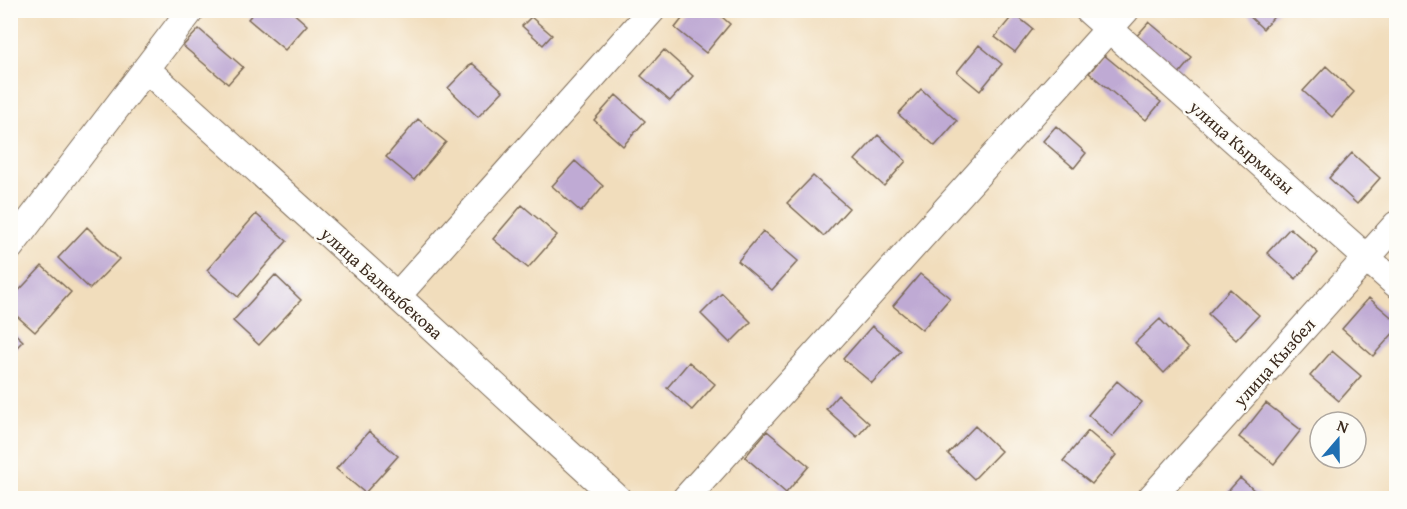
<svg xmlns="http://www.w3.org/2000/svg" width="1407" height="509" viewBox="0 0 1407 509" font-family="'Gentium Book Plus',serif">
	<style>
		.building { fill: #bfaad4 }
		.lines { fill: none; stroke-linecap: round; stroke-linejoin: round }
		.minor-casing { stroke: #7b6955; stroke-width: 29 }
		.minor { stroke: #fff; stroke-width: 27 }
		.labels { text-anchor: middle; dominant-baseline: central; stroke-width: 5; stroke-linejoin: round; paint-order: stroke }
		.street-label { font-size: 18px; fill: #3b2a1e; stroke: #fdfcf7 }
	</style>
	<rect width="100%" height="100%" fill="#fdfcf7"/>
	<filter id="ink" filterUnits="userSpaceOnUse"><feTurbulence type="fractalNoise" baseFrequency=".0167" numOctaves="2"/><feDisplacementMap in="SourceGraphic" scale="12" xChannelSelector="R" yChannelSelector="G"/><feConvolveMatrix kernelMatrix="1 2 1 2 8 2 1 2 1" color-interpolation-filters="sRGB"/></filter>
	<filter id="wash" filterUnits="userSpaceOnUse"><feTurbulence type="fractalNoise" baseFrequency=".008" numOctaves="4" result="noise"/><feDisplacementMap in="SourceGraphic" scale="24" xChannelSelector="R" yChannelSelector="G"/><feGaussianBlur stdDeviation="1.35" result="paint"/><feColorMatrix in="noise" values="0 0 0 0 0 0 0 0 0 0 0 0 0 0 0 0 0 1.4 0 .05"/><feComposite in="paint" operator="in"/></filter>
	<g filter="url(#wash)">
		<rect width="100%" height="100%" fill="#f1ddbc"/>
		<g id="blocks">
			<path class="building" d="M256,10H290L307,25L285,50L248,19Z
				M689,10H714L730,24L706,53L675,28Z
				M1243,10H1280L1263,29Z
				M1014,14L1033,29L1015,52L995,37Z
				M531,17L552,35L543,45L522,26Z
				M1149,22L1192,58L1177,76L1134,39Z
				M199,29L243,67L228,84L183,46Z
				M979,45L1002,64L980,91L957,72Z
				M664,50L693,76L670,101L641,76Z
				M1104,55L1161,102L1146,120L1089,73Z
				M472,63L503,91L478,117L448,88Z
				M1326,66L1354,92L1332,117L1303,91Z
				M921,89L957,121L935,146L898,114Z
				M616,95L645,121L623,146L594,120Z
				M418,119L446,142L414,180L386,157Z
				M1056,126L1086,153L1074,168L1043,141Z
				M878,135L906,161L884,186L855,160Z
				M1352,153L1380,178L1357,204L1329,178Z
				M575,161L603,186L581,212L552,186Z
				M813,176L849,208L824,236L787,203Z
				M522,205L557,235L528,268L493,239Z
				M256,214L287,241L238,297L207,270Z
				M87,227L119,259L90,289L58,258Z
				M1290,228L1318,253L1296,279L1267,253Z
				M763,231L798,261L772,290L738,261Z
				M42,266L71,292L35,332L10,310V300Z
				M920,274L950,298L922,330L893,306Z
				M275,275L301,300L259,345L233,321Z
				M1230,289L1259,315L1236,340L1208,314Z
				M722,293L751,322L730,343L701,314Z
				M1369,298L1396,321V330L1373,356L1342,329Z
				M1160,319L1188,349L1164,373L1135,343Z
				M872,326L901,351L872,383L843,359Z
				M10,329L23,341L10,354Z
				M1332,351L1361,376L1339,401L1310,376Z
				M689,362L715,384L692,410L667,388Z
				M1117,381L1142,402L1112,437L1088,415Z
				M838,395L869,423L857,437L826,409Z
				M1266,403L1301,430L1274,464L1239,437Z
				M975,426L1001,451L974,479L948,454Z
				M369,431L398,456L365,493L336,469Z
				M767,431L809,466L786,493L745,457Z
				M1088,431L1116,455L1092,484L1063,461Z
				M1240,478L1263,498H1222Z"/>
		</g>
	</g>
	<g filter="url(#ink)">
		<use href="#blocks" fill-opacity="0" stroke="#7b6955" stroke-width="1.5"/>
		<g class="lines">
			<defs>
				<path id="minor" d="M1088,10L1396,284
					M146,69L397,296L617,498
					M10,247L191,10
					M397,296L652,10
					M686,498L1126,10
					M1151,498L1396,225"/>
			</defs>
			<use href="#minor" class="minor-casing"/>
			<use href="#minor" class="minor"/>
		</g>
	</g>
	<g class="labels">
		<g class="street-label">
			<text transform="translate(1242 147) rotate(41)">улица Кырмызы</text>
			<text transform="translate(382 283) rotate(42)">улица Балкыбекова</text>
			<text transform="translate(1274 362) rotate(-48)">улица Кызбел</text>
		</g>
	</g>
	<rect width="1407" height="509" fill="none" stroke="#fdfcf7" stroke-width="36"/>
	<g transform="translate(1338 440) rotate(20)"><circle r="28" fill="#fdfcf7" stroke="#afa8a0" stroke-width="1.5"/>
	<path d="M0-4.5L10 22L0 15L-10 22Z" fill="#1f6fb2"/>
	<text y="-9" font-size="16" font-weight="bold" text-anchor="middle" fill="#3b2a1e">N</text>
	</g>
</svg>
